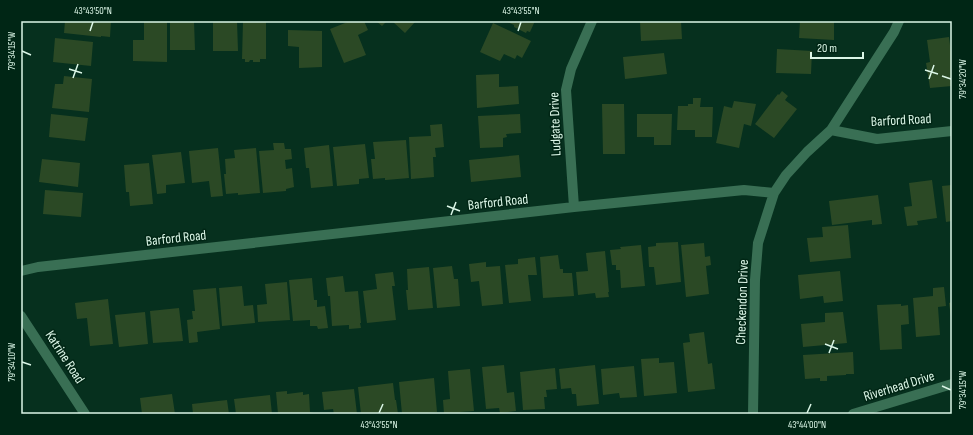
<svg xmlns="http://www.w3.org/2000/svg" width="973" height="435" viewBox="0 0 973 435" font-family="'Sofia Sans Condensed',sans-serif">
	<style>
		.building { fill: #2b4925 }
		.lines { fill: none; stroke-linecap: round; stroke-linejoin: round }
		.minor { stroke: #396f54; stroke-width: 10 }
		.ticks { fill: none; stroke: #dbf6e7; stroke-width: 1.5 }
		.labels { text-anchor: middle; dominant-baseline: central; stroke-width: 3; stroke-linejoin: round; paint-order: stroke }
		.street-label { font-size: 14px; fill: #dbf6e7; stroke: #002615 }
		.neatline { fill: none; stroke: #dbf6e7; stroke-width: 1.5 }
		.ticks-label { font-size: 10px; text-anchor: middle; fill: #dbf6e7 }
	</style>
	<rect width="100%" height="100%" fill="#06301e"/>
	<path class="building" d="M65,21H111L110,37L101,36V37L64,33Z
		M144,21H167V62L133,61V40H144Z
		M170,21H194L195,50H170Z
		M213,21H237L238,51H213Z
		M243,21L266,22V59H260V62H253V60H250L249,62H245V59H242Z
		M350,21H364L368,30L358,35L366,55L344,63L330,29Z
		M376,21H387L382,26Z
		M392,21H416L405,33Z
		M505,21H535L530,32L527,31L526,33L514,27V25Z
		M640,21H681L682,39L641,41Z
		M800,21H834V40L799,38Z
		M493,23L531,41L522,58L517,55L515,59L504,54L500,61L480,52Z
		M288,30L322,31V67L299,68V47L288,46Z
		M949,37L952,61V86L930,88L926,63L930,62L927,40Z
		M55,38L93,42L91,66L53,62Z
		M777,49L812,51L811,74L776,73Z
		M664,53L667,74L625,79L623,57Z
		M499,74V87L518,86L519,104L477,108L476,75Z
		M64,76L92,79L89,112L52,108L55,84H63Z
		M782,91L788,96L785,100L797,109L774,138L755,124L778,94L779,95Z
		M693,98H701L700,107H713L712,137H695V130H677L678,106H688V104H693Z
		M734,101L756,104L751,126L744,124L739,148L716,143L724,106L732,108Z
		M602,104H624L625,154H603Z
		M51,114L88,118L85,141L49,137Z
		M520,114L521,133L506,134L507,137L503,138V147L480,148L478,116Z
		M637,114H672L671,145H654V137H637Z
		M442,124L444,147L435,148L436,157H433L434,177L411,179L409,137L431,136L430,125Z
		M406,140L409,178L386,180H385V178L373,179L371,159H375L373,142Z
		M273,143H284L285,149H291L292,159L285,160L286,169L292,168L294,187L286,189V191L263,193L259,151L274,150Z
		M365,144L369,178L359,179V184L337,186L333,147Z
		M329,145L333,186L311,188L309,168H306L304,148Z
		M218,148L223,196L211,197L209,181L192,183L189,151Z
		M256,148L260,193L238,195V193L226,194L224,174H226L225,159L235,158L234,150Z
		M181,152L185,183L166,185V193L157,194L152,155Z
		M519,155L521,177L471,182L469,160Z
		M42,159L80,163L78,187L39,182Z
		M149,163L153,204L130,206L129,192H126L124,165Z
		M932,180L937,218L917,221L918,225L907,226L904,207L912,206L909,183Z
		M952,185V221L946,222L942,186Z
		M45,190L83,193L81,217L43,214Z
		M878,195L882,224L872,225V220L832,225L829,201Z
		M848,225L851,258L810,262L807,238L823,237L822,227Z
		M678,242L681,282L656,285L654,267H649L648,247L656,246V243Z
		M704,243L705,257L710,256L711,265L706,266L709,294L686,297L681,245Z
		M641,245L645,286L621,288L620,270H616V265H612L610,250L621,249L620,247Z
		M605,251L609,292H608L609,297L596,298L595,293L578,295L576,272L588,271L586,253Z
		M558,255L560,269H563V273H572L574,296L543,298L540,257Z
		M535,257L537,275H528L531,301L509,303L505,265L518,264V259Z
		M486,262V267L500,266L503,304L482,306L479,281L471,282L469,264Z
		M452,266L454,279H458L460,306L437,308L433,268Z
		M429,267L433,308L408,310L406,290H408L407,269Z
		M840,271L843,301L824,303L823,296L800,299L798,275Z
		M393,272L395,286H392L396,320L367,323L363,291L377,289L375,274Z
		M343,276L345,292L358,291L361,323H360L361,328L349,329V325L332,326L330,296H328L326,278Z
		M312,278L314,300H317V307L325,306L328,328L318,329L317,326H310V320L293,321L289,280Z
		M287,282L290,320L258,322L257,305L267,304L265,284Z
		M242,286L244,306L253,305L255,323L222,326L219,288Z
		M944,287L946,306L938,307L940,335L916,337L913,298L933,296V288Z
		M216,288L220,329L197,332L198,342L189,343L187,320L193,319L192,311H195L193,290Z
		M108,299L113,344L90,346L87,318L77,319L75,303Z
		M952,302V317H951L949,303Z
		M901,304V306L908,305L909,324L901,325L902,349L880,350L877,305Z
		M179,308L183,341L153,343L150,311Z
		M145,312L148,344L119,347L115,315Z
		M843,312L847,343L803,347L801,324L825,322V313Z
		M704,332L708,364L712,363L715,389L688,392L683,343L690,342L689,334Z
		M853,352L854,374H846V375L827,376V381H820V378L805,379L803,355Z
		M659,358V363L674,362L677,393L644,396L641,359Z
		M504,365L507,393L514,392L516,411L500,413L499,408L486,409L482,367Z
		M595,365L599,404L577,406L576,394H572L571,388L561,389L559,369Z
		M634,366L637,397L620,398L619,393L603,395L601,369Z
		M555,368L557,389L546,390L547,397H544L545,409L523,410L520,372Z
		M470,369L474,411L460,412L461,414H444L443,400L450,399L448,371Z
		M434,378L437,412L417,414H402L399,382Z
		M393,383L395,400H396L398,414H361L358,387Z
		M354,389L357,414H334L333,409L324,410L322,392Z
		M287,391V394L303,392V395L309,394L310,412L314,413V414H278L276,392Z
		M172,394L175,414H142L140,398Z
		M270,395L272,414H236L234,399Z
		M227,400L229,414H193L192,404Z"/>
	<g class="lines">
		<path class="minor" d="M831,130L894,32L899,21
			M574,207L566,90L571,69L592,21
			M21,271L38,267L574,207L744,190L774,193L786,175L807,152L831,130L877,139L952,131
			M21,316L85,414
			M753,414L755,280L758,243L774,193
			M853,414L952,384"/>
	</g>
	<path class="ticks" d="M90,31L93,22M518,31L521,22M22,51L31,55M69,69L82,73M925,70L938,74M942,76L951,79M73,78L78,64M929,79L934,65M447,206L460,211M451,215L456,202M825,344L838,349M829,353L834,340M22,362L31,365M942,386L951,390M379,413L383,404M807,413L811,404"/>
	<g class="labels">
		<g class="street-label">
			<text transform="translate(901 120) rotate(-3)">Barford Road</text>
			<text transform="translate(555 124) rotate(-92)">Ludgate Drive</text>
			<text transform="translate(498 202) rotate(-6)">Barford Road</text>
			<text transform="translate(176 238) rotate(-6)">Barford Road</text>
			<text transform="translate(742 302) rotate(-88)">Checkendon Drive</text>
			<text transform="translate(65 357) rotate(57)">Katrine Road</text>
			<text transform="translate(899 386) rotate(-17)">Riverhead Drive</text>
		</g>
	</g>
	<rect width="973" height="435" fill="none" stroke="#002615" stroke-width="44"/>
	<path d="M811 52v6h52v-6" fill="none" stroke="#dbf6e7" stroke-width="2"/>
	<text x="817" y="52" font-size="12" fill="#dbf6e7" stroke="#002615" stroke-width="3" paint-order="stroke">20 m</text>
	<rect x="22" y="22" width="929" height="391" class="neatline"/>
	<g class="ticks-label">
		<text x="93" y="14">43°43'50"N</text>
		<text x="521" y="14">43°43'55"N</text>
		<text transform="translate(11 51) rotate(-90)" y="4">79°34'15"W</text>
		<text transform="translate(962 79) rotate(-90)" y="4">79°34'20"W</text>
		<text transform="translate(11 362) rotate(-90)" y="4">79°34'10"W</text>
		<text transform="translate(962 390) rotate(-90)" y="4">79°34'15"W</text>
		<text x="379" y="428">43°43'55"N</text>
		<text x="807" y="428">43°44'00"N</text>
	</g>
</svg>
